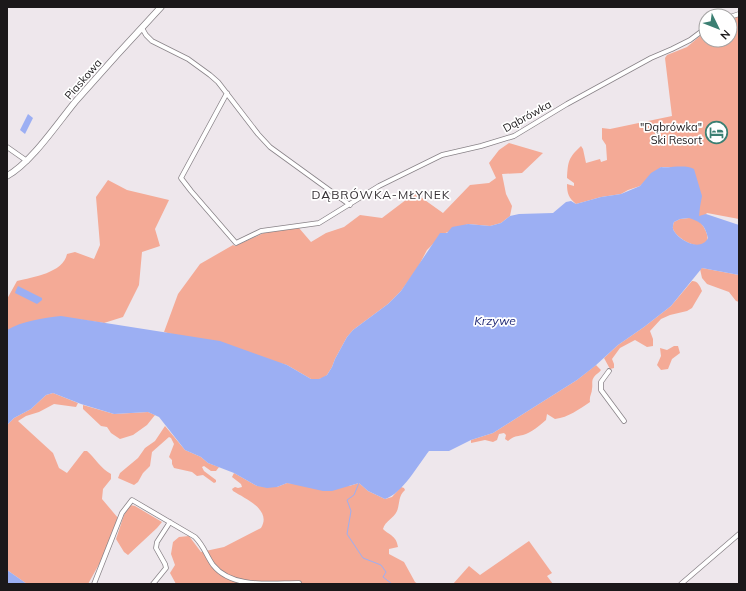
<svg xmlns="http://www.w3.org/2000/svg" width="746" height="591" viewBox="0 0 746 591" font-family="Mulish,sans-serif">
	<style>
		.green { fill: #f4aa96 }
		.water { fill: #9caff3; fill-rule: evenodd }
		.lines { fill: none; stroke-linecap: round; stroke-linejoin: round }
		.stream { stroke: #9caff3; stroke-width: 1 }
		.street-casing { stroke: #898388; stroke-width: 5.5 }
		.secondary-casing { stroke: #898388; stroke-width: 7 }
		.street { stroke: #fff; stroke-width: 4 }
		.secondary { stroke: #fff; stroke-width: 5.5 }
		.labels { text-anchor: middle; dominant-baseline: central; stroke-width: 3.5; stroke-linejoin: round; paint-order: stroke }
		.street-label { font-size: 11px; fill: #1b181a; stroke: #fff }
		.poi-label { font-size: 11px; fill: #1b181a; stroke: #fff; text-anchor: end }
		.neighbourhood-label { font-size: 12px; letter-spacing: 1px; fill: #353034; stroke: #fff }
		.water-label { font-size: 12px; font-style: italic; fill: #232c79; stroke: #fff }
	</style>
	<rect width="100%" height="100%" fill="#eee7ec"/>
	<path class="green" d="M739,16V219L707,213L699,221C707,229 715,248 695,245C689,244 677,237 674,231C672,228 673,225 674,222L680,219L689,218L685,172L668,167H661L640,186L628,190L621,194L601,197L576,204C569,198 567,194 567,184L574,186V183L567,178C568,162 568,158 581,146L583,149L586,163L600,159L601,162L607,160L606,145L602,139V128L610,129L672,116L665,58L667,55L687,47L706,31V40H730V18Z
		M509,143L543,153L522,173L502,174L506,194L512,206L510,216L501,223L490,226L468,224L443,234L427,250L417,269L401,291L388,304L353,330L347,337L335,359L332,367L327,375L323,378L319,379H311L287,365L164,332L178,294L200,264L233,245L235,246L266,232L299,228L311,242L326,233L344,227L360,215L382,218L415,193L443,213L470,185L489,183L496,178L489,163L499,150Z
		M108,180L127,190L169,200L155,229L160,246L142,252L139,285L123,317L104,323L76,319L7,342V299L17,281C33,277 63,273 67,254L75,252L94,259L100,245L96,197Z
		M702,268L739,275V302L736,301L729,292L707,284L702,278L700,269Z
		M692,281C698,281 700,286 702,291L692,308L687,311L670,315L661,319L650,331L653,339V346L647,347L635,340L620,348L612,359L614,364V368L610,369L604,358L618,345L644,327L671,306Z
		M674,346H678L680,353L672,359L668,369L661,370L657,365L661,356L660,348L667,350Z
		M596,365L601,370C599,373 596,374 594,377C591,381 593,384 592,389C592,394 589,396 590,402C578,410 569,417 555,419L547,414L546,420C540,425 531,433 523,435C515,437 516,435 508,441L505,439L506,435L504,433L499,434L497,440L493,442L485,440L471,443V440L493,433L577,380Z
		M53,393L78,403L76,407L54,404L39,412L26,416L18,421L53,453L59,468L67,473L84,451H87C95,458 101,469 111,474V479L103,489L102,499L118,518L102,559L88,584H27L7,570V425L14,418L31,409L46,395Z
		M83,405L114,414L148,412L155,415L147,425L133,435L120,439L111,433L107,427L101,426L83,409Z
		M165,426L185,450L201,457L208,463L219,467L216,471H211L204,466L202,467L204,471L216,480V482L214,483L203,475L197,476L192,472L174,468L172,464V460L169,457L174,444L171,438L169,437L152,452L150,466L143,473L138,482L134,485L118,478L120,473L138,458L145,448L155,441Z
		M234,473L257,486L277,487L287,483L297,484L349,486L359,483L368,491L385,499L392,497L401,487L404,488L405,490C398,496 400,504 397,511C394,518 385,521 383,529C390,536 396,535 398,547L389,549V554L404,562L415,582L418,584H176L170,573L175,565L171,554L173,542L179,537L189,536L201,552L224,547L261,528C272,510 246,499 233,491L232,489L235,487L238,488L242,487L241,484L232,477Z
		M130,505L135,506L162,522L157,528L128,555L124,552L116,539L124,515Z
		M529,541L552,573L547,576L553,584H453L469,566L480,575Z"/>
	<path class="water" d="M28,114L33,118L25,134L20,130Z
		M661,167C672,168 685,164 694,169L702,196L700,207L699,216L706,214L739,225V275L702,268L671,306L644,327L618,345L595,366L577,380L493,433L471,440L449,451H429C418,465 402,494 385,499L368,491L359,483L332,491H323L287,483L277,487L267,488L257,486L234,473L208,463L201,457L185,450L159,417L148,412L114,414L81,404L53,393L46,395L31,409L14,418L7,425V330C22,321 43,318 61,316L220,341L287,365L311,379H319L327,375L332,367L335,359L347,337L353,330L388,304L401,291L440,233H447L452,227L468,224L490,226L501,223L510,216L519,214L553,213L566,202L571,201L576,204L601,197L621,194L640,186L651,173ZM689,218C701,222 705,225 708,238C701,252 680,241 674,231C672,228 673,225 674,222L680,219Z
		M18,286L42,298V300L37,304L15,293L16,290Z
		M7,570L27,584H7Z"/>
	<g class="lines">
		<path class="stream" d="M359,483L354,495L347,500L351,511L347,534L363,558L381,565L386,572L383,577L392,584"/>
		<defs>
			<path id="street" d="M730,17L739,14
				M142,28L146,35L152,41L188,59L210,75L218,82L258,134L270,147L350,205
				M227,93L181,178L191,191L236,243L261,231L319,223L379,186L442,155L481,146L514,136L567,104L651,58L672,49L690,40L706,28
				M7,147L27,161
				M609,371L601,382V390L624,421
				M94,584L122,513L132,500L195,537C204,546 206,555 213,565C232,589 271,583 299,583
				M153,584L166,568L165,564L156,548L157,542L170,522
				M681,584L739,534"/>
			<path id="secondary" d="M7,176C31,163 57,124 75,102C103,70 132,38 161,7"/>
		</defs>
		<use href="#street" class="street-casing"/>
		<use href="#secondary" class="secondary-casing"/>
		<use href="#street" class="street"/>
		<use href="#secondary" class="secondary"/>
	</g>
	<defs>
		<symbol id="hotel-ring" viewBox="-11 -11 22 22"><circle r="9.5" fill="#fff" stroke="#3b7f72" stroke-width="1.5"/><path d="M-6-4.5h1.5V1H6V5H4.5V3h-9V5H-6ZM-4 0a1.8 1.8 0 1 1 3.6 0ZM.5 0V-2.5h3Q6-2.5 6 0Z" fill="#3b7f72"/></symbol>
	</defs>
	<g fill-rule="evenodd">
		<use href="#hotel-ring" x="704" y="120" width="25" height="25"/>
	</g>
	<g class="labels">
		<g class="street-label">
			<text transform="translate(83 79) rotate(-49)">Piaskowa</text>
			<text transform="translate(527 116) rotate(-29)">Dąbrówka</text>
		</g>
		<g class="poi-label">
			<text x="702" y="127">"Dąbrówka"<tspan x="702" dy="13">Ski Resort</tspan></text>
		</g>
		<g class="neighbourhood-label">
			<text x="381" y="194">DĄBRÓWKA-MŁYNEK</text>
		</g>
		<g class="water-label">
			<text x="495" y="320">Krzywe</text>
		</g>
	</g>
	<rect width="746" height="591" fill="none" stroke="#1b181a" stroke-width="16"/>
	<g transform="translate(718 28) rotate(133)"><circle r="19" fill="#ffffff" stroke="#a4a3a3"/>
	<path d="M0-3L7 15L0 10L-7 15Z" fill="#3b7f72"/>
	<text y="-6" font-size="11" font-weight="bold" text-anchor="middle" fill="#1b181a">N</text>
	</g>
</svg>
